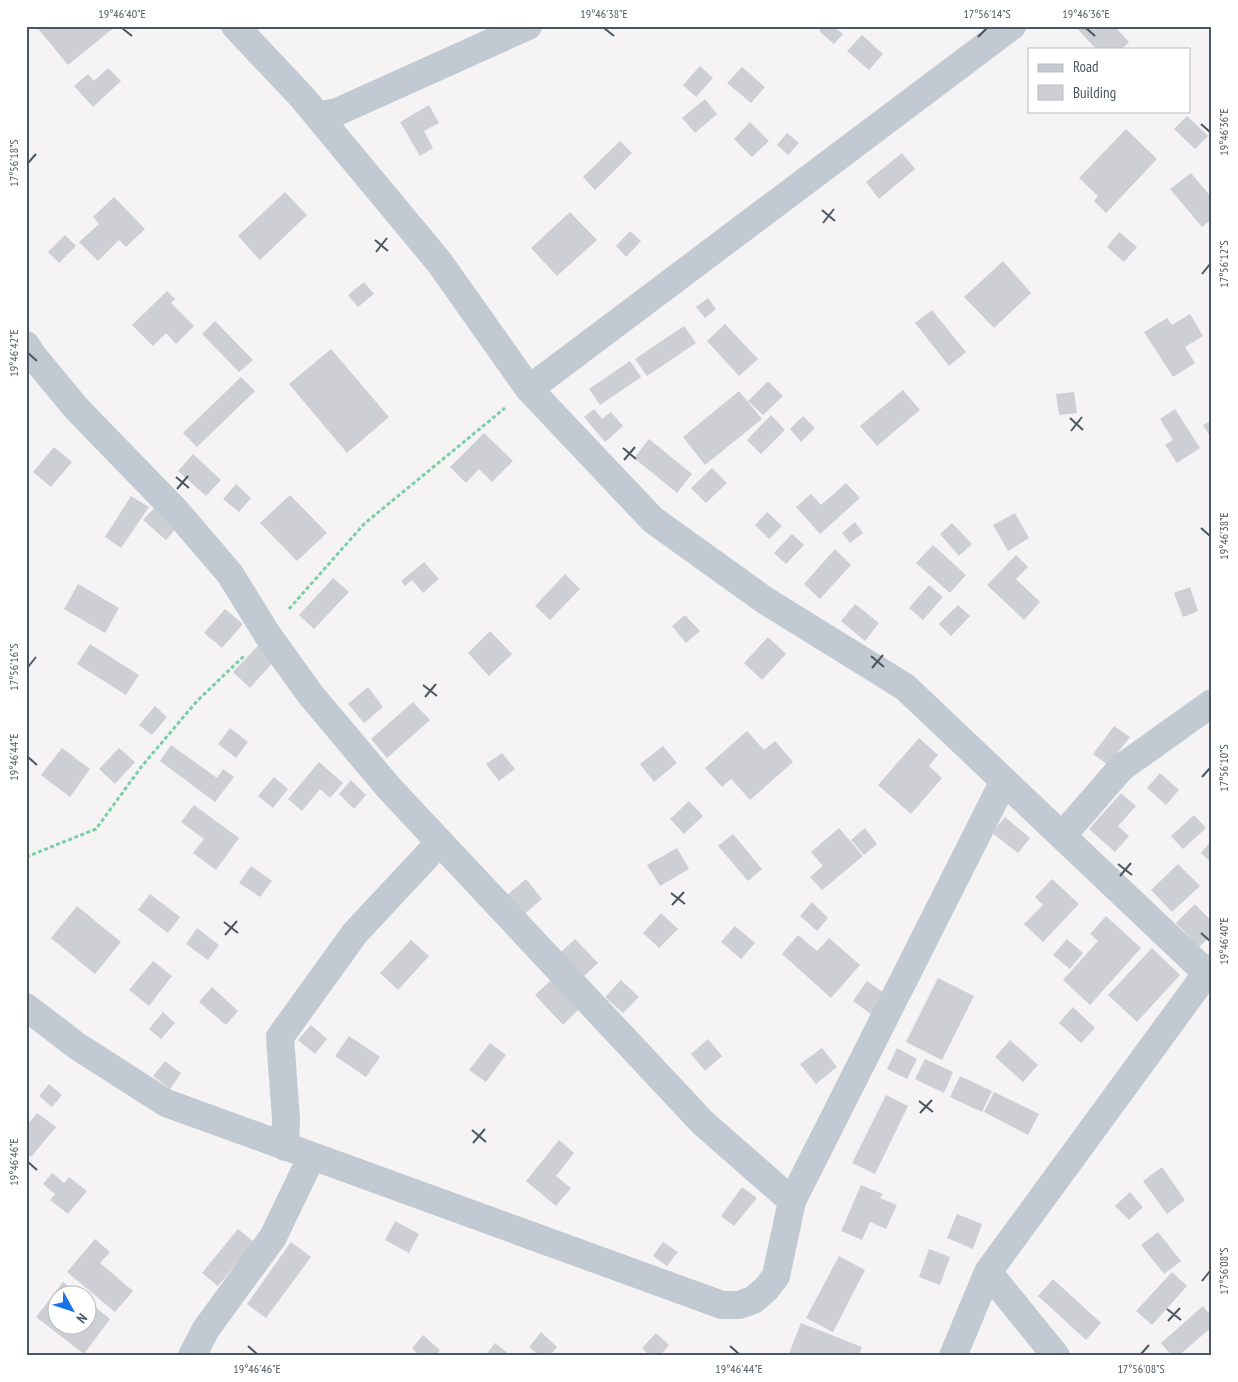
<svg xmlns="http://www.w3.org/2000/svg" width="1238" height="1382" viewBox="0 0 1238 1382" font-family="'PT Sans Narrow',sans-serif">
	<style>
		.building { fill: #cdcfd5 }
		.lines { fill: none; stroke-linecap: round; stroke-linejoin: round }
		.path { stroke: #7ad0a6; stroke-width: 3; stroke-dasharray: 4 2.5; stroke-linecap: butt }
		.street { stroke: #c1cad2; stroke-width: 28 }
		.ticks { fill: none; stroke: #4a5661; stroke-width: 2 }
		.neatline { fill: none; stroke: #4a5661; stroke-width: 2 }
		.ticks-label { font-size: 12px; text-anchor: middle; fill: #4a5661 }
	</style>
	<rect width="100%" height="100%" fill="#f5f3f3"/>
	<path class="building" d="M36,26H116L68,65Z
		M823,26H833L843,34L834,44L819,31Z
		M1075,26H1114L1129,42L1122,49H1096Z
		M862,35L883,54L869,70L847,51Z
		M700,66L713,78L696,97L683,85Z
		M742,67L765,87L751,103L727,83Z
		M108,68L121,81L93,107L74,86L88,74L94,81Z
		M705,99L717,114L695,133L682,118Z
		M429,105L439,123L424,131L433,148L420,156L400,122Z
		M1187,116L1208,136L1195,149L1174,129Z
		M750,122L769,141L752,157L734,139Z
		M1126,129L1157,159L1106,213L1094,201L1098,196L1079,178Z
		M787,133L799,143L788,155L777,145Z
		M620,141L632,153L595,190L583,177Z
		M902,153L915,169L879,199L866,182Z
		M1191,173L1212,198V219L1202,227L1170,189Z
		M285,192L307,215L260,260L238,236Z
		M114,197L145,229L126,247L119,240L98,261L79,242L99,224L93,217Z
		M570,212L597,240L557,276L531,248Z
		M630,231L641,241L626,257L616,246Z
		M1119,232L1137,247L1124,262L1107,247Z
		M65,235L76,246L59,263L48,252Z
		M1003,261L1031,293L994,328L964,297Z
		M364,282L374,294L358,307L348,295Z
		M167,291L175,299L171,303L194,326L176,344L166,333L153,346L132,325Z
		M708,298L716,309L705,318L696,307Z
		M932,310L966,352L949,366L915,323Z
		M1190,314L1203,336L1185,347L1195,363L1173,377L1144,332L1167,318L1172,325Z
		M215,321L253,360L239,372L202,334Z
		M725,324L758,359L739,376L707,341Z
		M684,326L696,343L647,376L635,359Z
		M331,349L389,417L347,453L289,384Z
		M630,361L641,377L600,405L589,389Z
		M241,377L255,391L197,447L183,433Z
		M768,381L783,396L763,415L748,401Z
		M903,390L920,410L877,446L860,426Z
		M739,391L762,419L705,465L683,437Z
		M1074,392L1077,413L1059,415L1056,394Z
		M594,409L602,419L611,412L623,426L605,442L584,417Z
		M1175,409L1200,448L1177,463L1165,445L1173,440L1160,419Z
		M771,415L785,430L761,454L747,440Z
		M803,416L815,428L801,442L790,429Z
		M1212,421V440L1203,425Z
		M484,433L513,461L492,482L479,469L466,483L450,467Z
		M649,439L692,474L677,493L634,458Z
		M54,447L72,462L51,487L33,472Z
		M193,454L221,480L206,496L178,471Z
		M712,468L727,483L706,503L691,488Z
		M846,483L860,498L820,534L796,507L811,494L821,505Z
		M236,484L251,498L239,512L223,499Z
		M290,495L327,533L297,561L260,523Z
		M131,496L149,507L121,548L105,537Z
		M156,506L178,526L166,540L143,520Z
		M767,512L782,526L769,539L755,525Z
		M1015,513L1029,538L1008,551L993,525Z
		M855,522L863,533L850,543L842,533Z
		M952,523L972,544L959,556L940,534Z
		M792,534L804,545L786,564L774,553Z
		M933,545L966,575L950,593L916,563Z
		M835,549L851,565L820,599L804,584Z
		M1016,555L1028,567L1016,579L1040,602L1024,620L987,585Z
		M424,562L439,579L423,593L412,580L405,586L401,581Z
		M565,574L580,589L550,620L535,606Z
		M333,578L349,592L314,629L299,615Z
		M78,584L119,608L105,633L64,609Z
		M929,585L943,597L923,620L909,608Z
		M1190,587L1198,611L1183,617L1174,593Z
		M855,604L879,623L865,641L841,621Z
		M958,605L970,616L951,636L939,624Z
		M225,609L243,624L222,648L204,633Z
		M685,615L700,631L686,643L672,626Z
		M490,631L512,654L489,676L468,653Z
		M768,637L786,654L762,680L744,663Z
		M90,644L139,675L126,695L77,664Z
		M259,645L275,660L250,688L233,672Z
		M368,687L383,707L364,723L348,704Z
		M413,702L430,720L387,758L371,739Z
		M155,706L167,717L152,735L139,725Z
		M1114,726L1130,737L1108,765L1093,754Z
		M230,728L248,742L236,758L218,744Z
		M747,731L764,750L775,741L793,762L750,800L731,779L722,787L705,768Z
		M919,738L938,755L929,766L942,778L911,814L878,785Z
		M171,745L217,778L223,769L234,777L215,802L160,761Z
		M663,746L677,763L654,782L640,764Z
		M62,748L90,769L70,797L41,775Z
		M119,748L135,762L115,784L99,769Z
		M502,753L515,769L499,781L486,764Z
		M319,762L343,783L330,798L320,789L302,811L288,799Z
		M1160,773L1179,790L1166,805L1147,788Z
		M274,777L288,789L273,808L258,796Z
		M351,780L366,795L354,809L339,794Z
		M1121,793L1136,806L1118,826L1129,836L1115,852L1089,829Z
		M689,801L703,816L684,834L670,819Z
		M194,805L239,838L216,870L193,853L204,839L181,822Z
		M1194,815L1206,828L1183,849L1171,836Z
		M1005,817L1030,838L1018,853L992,833Z
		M839,828L863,856L822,890L810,877L823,866L811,852Z
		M865,828L877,844L864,855L851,840Z
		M733,834L762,869L748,881L718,846Z
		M1212,840V863L1201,853Z
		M677,848L689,869L660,886L647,865Z
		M1178,864L1200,886L1172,912L1151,890Z
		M251,866L272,881L260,897L239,883Z
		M526,879L542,899L523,915L507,895Z
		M1052,879L1079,904L1043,942L1024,924L1043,905L1035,897Z
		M150,894L180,917L168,933L138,910Z
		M812,902L828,918L817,931L800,916Z
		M1195,904L1212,922V935L1199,947L1176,923Z
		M77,906L121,942L95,974L51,938Z
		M661,913L678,929L659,948L643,933Z
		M1106,916L1141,948L1090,1005L1063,980L1098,941L1090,934Z
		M735,926L755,943L741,959L721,942Z
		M197,928L219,945L208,960L186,944Z
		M798,935L817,951L829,938L860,965L831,998L782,954Z
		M575,939L598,963L583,977L560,953Z
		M1067,939L1083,953L1070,969L1053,955Z
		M411,940L429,956L398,990L380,973Z
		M1152,948L1180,975L1137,1022L1108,995Z
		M153,961L172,976L149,1006L129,990Z
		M938,978L974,996L942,1060L906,1042Z
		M551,980L578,1010L563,1025L535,995Z
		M621,980L639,997L623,1013L605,997Z
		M867,981L887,995L872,1015L853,1001Z
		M212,987L238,1011L226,1025L199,1002Z
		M1073,1007L1095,1028L1081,1043L1059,1023Z
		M163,1012L175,1023L161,1039L149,1029Z
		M311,1025L327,1039L315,1054L298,1040Z
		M349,1036L380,1057L366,1077L335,1056Z
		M708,1039L722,1056L705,1071L691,1054Z
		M1010,1040L1038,1065L1023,1082L995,1057Z
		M490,1043L506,1055L486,1082L469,1070Z
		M822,1048L837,1067L816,1084L800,1064Z
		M897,1048L917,1059L907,1079L887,1069Z
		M925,1059L953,1072L944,1093L915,1079Z
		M165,1061L181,1073L170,1089L153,1076Z
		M960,1076L992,1091L982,1112L950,1097Z
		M49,1084L62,1095L52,1107L39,1096Z
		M994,1092L1039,1114L1028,1135L984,1112Z
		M886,1095L908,1106L875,1174L852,1163Z
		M37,1113L56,1127L31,1157L26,1153V1126Z
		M559,1140L574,1153L556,1176L571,1188L556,1206L526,1181Z
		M1162,1167L1185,1200L1167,1214L1143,1181Z
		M52,1173L64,1183L69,1177L87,1191L68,1214L50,1200L55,1194L43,1184Z
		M861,1185L883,1194L880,1198L897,1205L886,1229L870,1222L862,1240L841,1231Z
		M742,1187L757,1198L734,1226L721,1216Z
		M1130,1192L1143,1207L1129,1220L1115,1206Z
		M957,1214L982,1224L973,1249L947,1238Z
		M395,1221L419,1234L409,1253L385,1240Z
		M238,1229L254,1242L218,1286L202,1273Z
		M1158,1232L1181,1261L1164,1274L1141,1245Z
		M95,1239L110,1252L100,1263L133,1291L115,1312L67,1272Z
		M291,1242L311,1257L266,1318L247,1304Z
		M663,1242L678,1252L667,1266L653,1256Z
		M929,1249L950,1257L940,1285L919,1277Z
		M839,1256L865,1270L833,1332L806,1318Z
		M1172,1272L1187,1286L1152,1325L1136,1311Z
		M1053,1279L1101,1323L1086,1340L1038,1296Z
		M63,1282L79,1294H58V1324H88V1301L110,1319L84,1354L36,1317Z
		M1203,1306L1212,1317V1327L1178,1356H1172L1161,1343Z
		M801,1323L862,1347L859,1356H788Z
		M541,1332L557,1347L550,1356H539L529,1347Z
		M656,1333L669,1345L660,1356H650L642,1348Z
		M423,1335L440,1350L436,1356H415L417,1353L412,1348Z
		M495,1343L511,1356H485Z"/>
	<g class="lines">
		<path class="path" d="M289,609L364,524L505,408
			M26,857L96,829L142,766L197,701L245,655"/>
		<path class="street" d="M235,26L302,97L439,262L529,389L653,520L766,601L905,687L1212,978
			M318,116L337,112L528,26
			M26,345L33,356L77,409L176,511L230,574L267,634L310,694L389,788L703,1123L792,1201
			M529,389L1012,26
			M1062,836L1121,768L1212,703
			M26,1007L77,1046L166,1103L722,1305H739L753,1300L766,1289L776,1276L792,1201L1004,781
			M285,1147L286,1119L280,1037L355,933L439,843
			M988,1272L1056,1356
			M192,1356L206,1329L273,1237L312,1156
			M953,1356L988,1272L1206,974L1212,968"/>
	</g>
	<path class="ticks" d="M122,28L132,36M604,28L614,36M1086,28L1095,36M978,37L987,28M1201,124L1210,132M28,163L36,154M822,210L835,221M823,223L834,209M375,240L388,251M376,252L387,238M1202,274L1210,264M28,353L37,361M1070,418L1083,430M1071,431L1082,417M623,448L636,459M624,460L635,447M176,477L189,488M177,489L188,476M1201,528L1210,536M871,656L884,667M28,667L36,657M872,668L883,655M423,685L437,696M425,697L436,684M28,757L37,765M1202,777L1210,768M1118,864L1132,875M1120,876L1131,863M671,893L685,904M672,905L684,892M224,922L238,933M1201,933L1210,941M225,935L237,921M919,1101L933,1112M920,1113L932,1100M472,1130L486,1142M473,1143L485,1129M28,1162L37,1170M1202,1281L1210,1271M1167,1309L1181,1320M1168,1321L1180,1308M248,1346L257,1354M730,1346L739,1354M1141,1354L1149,1345"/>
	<rect width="1238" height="1382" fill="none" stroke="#ffffff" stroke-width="55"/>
	<rect x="1028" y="48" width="162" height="65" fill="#ffffff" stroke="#b7bbc0"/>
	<rect x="1038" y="64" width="25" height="8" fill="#c1cad2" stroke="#b7bbc0"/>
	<text x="1073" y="72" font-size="15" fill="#4a5661">Road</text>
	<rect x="1038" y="85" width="25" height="15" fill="#cdcfd5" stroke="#b7bbc0"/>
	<text x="1073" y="98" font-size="15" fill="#4a5661">Building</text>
	<g transform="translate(72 1310) rotate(130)"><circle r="24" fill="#ffffff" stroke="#b7bbc0"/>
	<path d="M0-4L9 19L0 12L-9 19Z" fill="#1a73e8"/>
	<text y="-8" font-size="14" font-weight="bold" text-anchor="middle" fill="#4a5661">N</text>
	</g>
	<rect x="28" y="28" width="1182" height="1326" class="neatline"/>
	<g class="ticks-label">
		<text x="122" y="18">19°46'40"E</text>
		<text x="604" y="18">19°46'38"E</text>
		<text x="987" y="18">17°56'14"S</text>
		<text x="1086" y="18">19°46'36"E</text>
		<text transform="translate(1224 132) rotate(-90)" y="4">19°46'36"E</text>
		<text transform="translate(14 163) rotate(-90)" y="4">17°56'18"S</text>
		<text transform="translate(1224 264) rotate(-90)" y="4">17°56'12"S</text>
		<text transform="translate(14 353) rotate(-90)" y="4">19°46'42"E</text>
		<text transform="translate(1224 536) rotate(-90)" y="4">19°46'38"E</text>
		<text transform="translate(14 667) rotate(-90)" y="4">17°56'16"S</text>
		<text transform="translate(14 757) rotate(-90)" y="4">19°46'44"E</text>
		<text transform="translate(1224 768) rotate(-90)" y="4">17°56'10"S</text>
		<text transform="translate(1224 941) rotate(-90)" y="4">19°46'40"E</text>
		<text transform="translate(14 1162) rotate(-90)" y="4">19°46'46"E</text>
		<text transform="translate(1224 1271) rotate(-90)" y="4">17°56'08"S</text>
		<text x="257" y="1373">19°46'46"E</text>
		<text x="739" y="1373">19°46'44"E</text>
		<text x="1141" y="1373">17°56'08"S</text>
	</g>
</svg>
